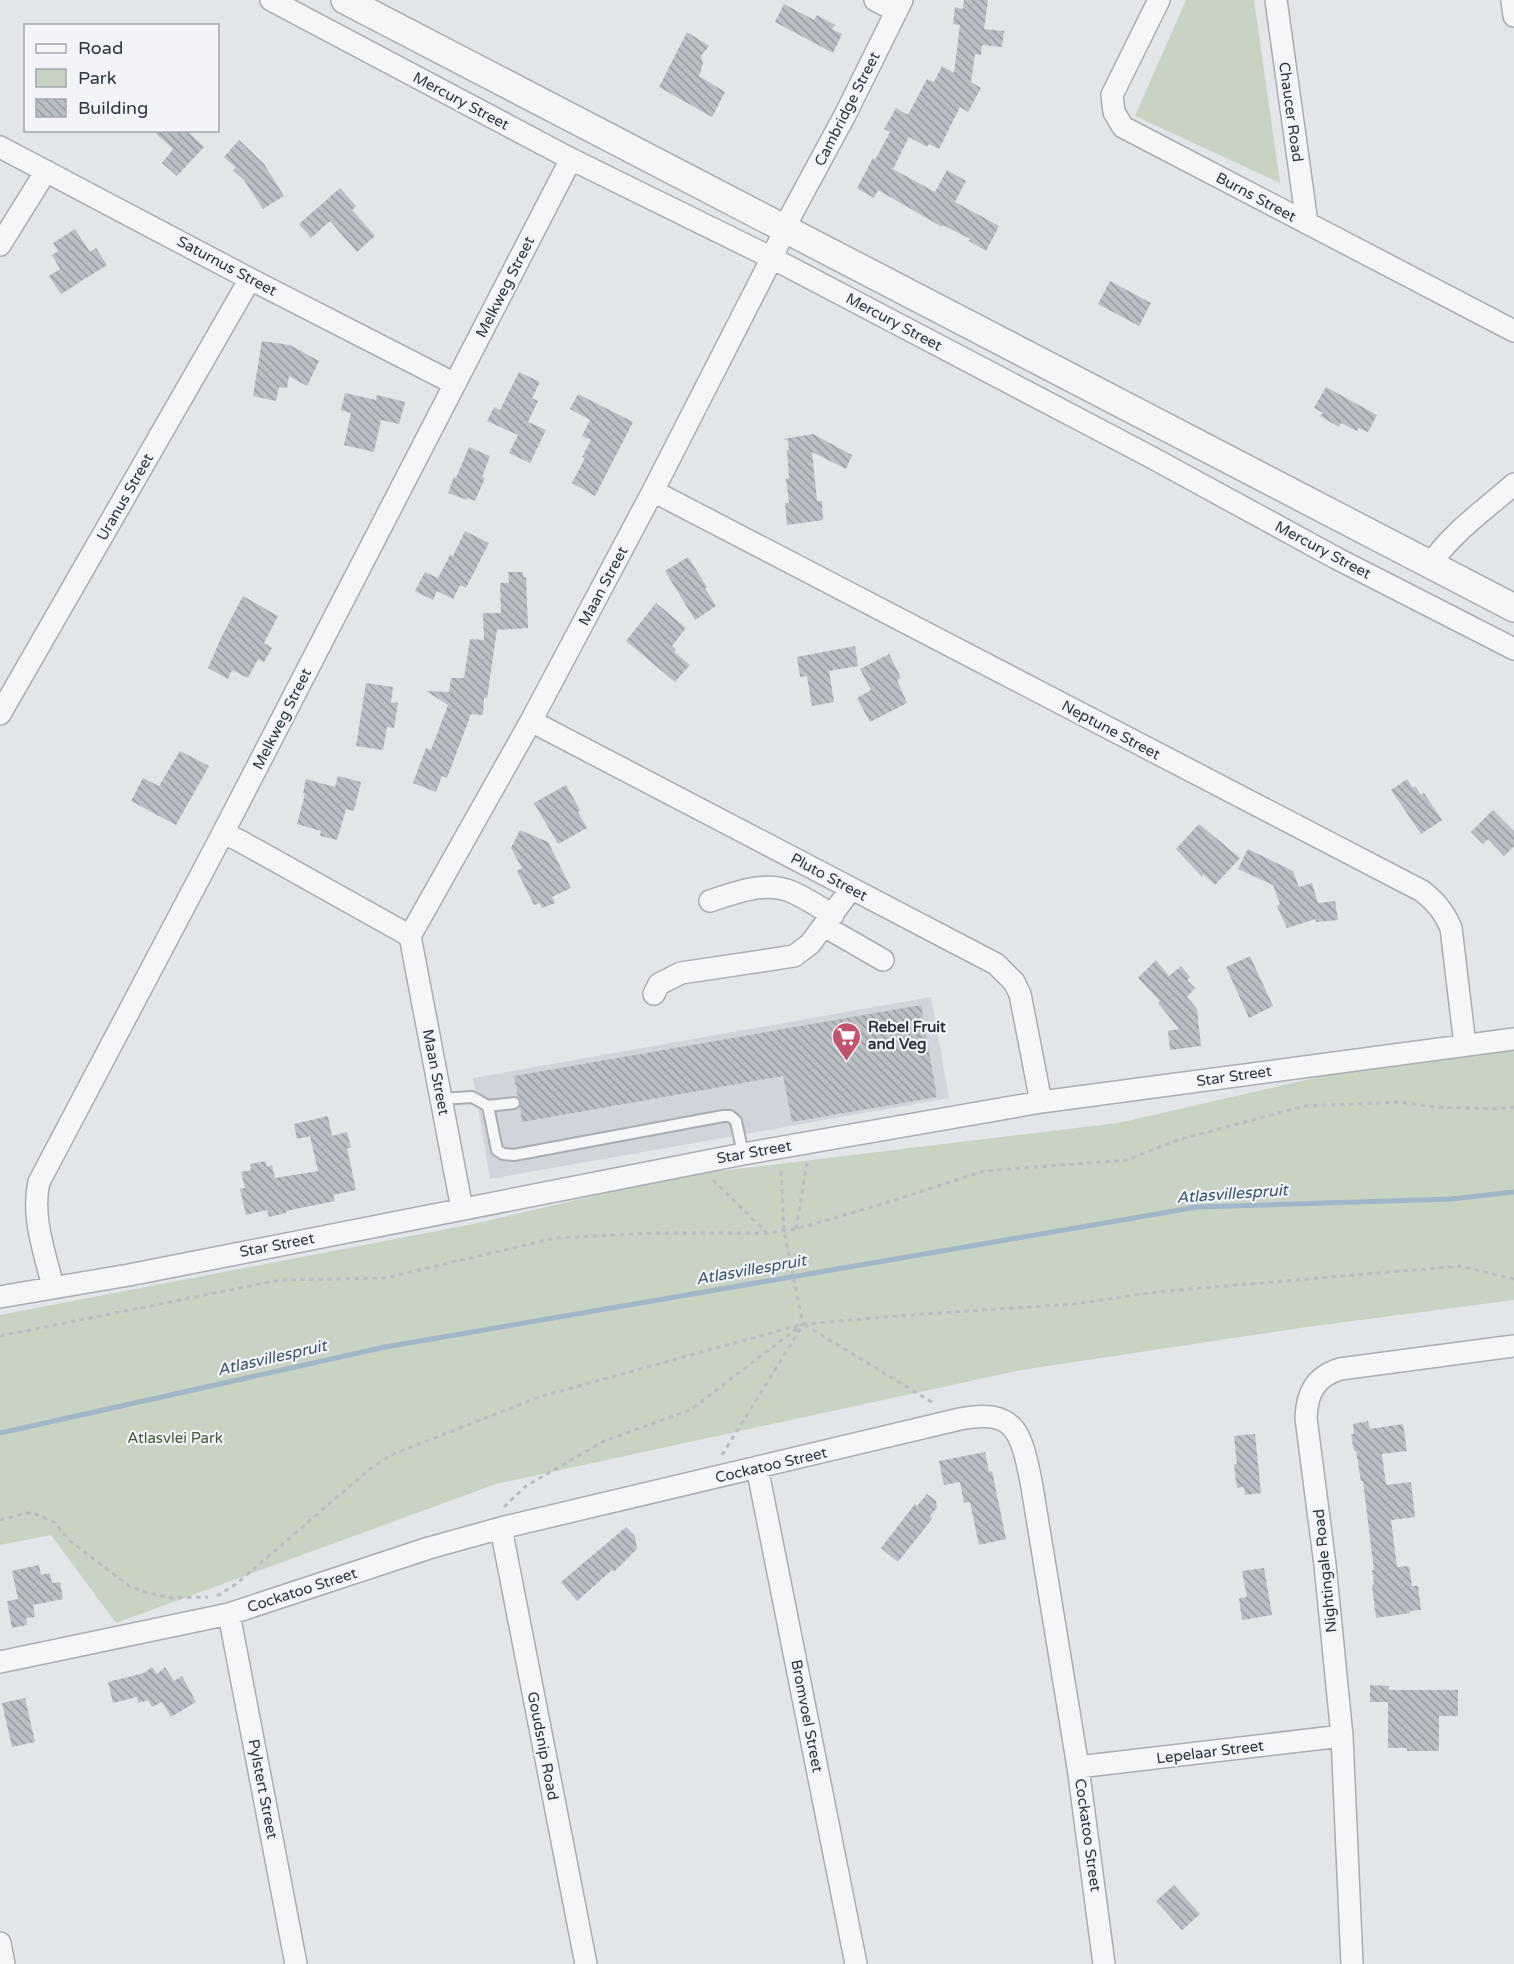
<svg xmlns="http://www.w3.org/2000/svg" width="1514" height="1964" viewBox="0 0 1514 1964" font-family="'Varela Round',sans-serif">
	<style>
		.built { fill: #d1d5db }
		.park { fill: #c9d3c4 }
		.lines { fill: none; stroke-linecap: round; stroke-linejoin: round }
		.stream { stroke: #a1b6c6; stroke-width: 5 }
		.building { fill: url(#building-back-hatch) }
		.service-casing { stroke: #a8adb3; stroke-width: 14 }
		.minor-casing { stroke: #a8adb3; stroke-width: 24 }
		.tertiary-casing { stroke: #a8adb3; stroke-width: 30 }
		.path { stroke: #b9bcc1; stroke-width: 3; stroke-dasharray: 4.5 4.5; stroke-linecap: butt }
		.service { stroke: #f5f6f8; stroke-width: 10 }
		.minor { stroke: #f5f6f8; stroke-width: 21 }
		.tertiary { stroke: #f5f6f8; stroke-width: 27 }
		.labels { text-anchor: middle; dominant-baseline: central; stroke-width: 4.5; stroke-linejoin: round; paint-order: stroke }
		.street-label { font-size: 15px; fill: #2c3540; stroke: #f2f4f7 }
		.poi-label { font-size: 15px; font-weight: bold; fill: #2c3540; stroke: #f2f4f7; text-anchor: start }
		.park-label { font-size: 15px; fill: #435b3a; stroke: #f2f4f7 }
		.water-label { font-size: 16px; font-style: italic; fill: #395671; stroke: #f2f4f7 }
	</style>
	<defs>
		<pattern id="building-back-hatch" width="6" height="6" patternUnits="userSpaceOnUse" patternTransform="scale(1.5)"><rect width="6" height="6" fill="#babfc6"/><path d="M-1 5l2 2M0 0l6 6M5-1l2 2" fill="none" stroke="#979ca2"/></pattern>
	</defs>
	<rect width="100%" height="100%" fill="#e2e6e9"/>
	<path class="built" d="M931,997L949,1098L490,1179L473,1078Z"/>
	<path class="park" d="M1186,0H1254L1280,183L1135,116Z
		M1514,1042V1300L1307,1327L1021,1370L496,1484L116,1623L51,1535L0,1545V1315L473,1224L679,1176L1118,1123L1428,1052Z"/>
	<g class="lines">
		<path class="stream" d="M0,1433L385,1347L1197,1207L1451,1199L1514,1192"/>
	</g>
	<path class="building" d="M964,0H988L984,29L1004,31L1002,47L982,45L981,55L975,54L971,82L981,88L968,112L960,107L939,149L929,144L927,147L909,137L893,169L935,192L947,170L966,181L955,202L999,226L986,251L969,241L970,239L943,225L942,227L878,190L874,198L857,188L873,158L875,160L890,132L884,129L896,108L908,115L927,79L934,82L942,66L954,73L960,25L953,24L955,7L963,9Z
		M784,4L814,20L817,15L835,25L832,29L842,34L833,53L775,22Z
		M687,32L709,46L701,56L703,64L699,76L725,92L712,117L659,87Z
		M152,130H186L204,147L177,176L162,163L173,149Z
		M239,140L264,164L284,196L263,209L244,180L233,170L236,168L224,157Z
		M340,188L356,206L352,210L375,236L357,252L330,221L311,238L299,224Z
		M75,229L90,252L96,248L107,265L61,294L49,276L60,269L52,255L58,251L53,243Z
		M1110,281L1151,303L1139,326L1098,304Z
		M262,341L290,345L319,361L307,386L289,376L287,388L279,387L276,401L253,396Z
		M519,372L540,382L532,398L538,401L528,422L546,430L530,463L509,453L518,435L487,421L494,407L500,410Z
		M1326,387L1377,415L1368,432L1359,428L1357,431L1341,423L1339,427L1320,416L1323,413L1314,408Z
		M345,393L376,400L377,395L405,402L399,424L381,420L374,452L344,445L351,413L341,410Z
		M578,394L633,422L595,496L572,483L585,458L582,457L591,440L582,436L590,420L570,409Z
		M813,434L852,455L846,469L812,452L817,501H822L823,520L787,525L785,503H789L786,479L789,478L787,450H789L788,441L784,439Z
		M469,447L490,456L482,477L485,478L475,501L468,498L467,500L448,493L454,477L456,478Z
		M465,531L489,543L466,588L460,585L453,599L437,591L433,600L415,591L425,572L438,578L450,555L453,556Z
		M688,557L707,587L705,588L716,606L695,620L665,571Z
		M508,572H523V577H526L528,628L497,630L487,698H484L483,715L471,714L447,778L442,776L436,792L413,783L426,748L431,750L448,705L426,691L449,692L451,678H464L470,639L484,640L483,613H501L500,583H509Z
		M243,596L278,616L264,643L272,648L264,662L258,659L248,678L232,670L228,679L208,668L221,638Z
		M656,603L686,628L672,646L676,650L674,652L690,665L675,682L626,641Z
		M855,646L858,666L829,671L834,702L812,706L807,676L800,677L797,657Z
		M889,654L901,678L897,680L907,703L870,722L857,698L871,690L860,669Z
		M366,683L393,687L391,702L398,703L394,728L387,727L383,750L356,746Z
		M180,751L209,766L176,825L131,801L143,778L159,786Z
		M338,776L361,782L354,811L346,809L337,840L320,836L321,831L297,824L305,794L303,793L306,779L335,787Z
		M1407,779L1413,788L1415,786L1421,795L1424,793L1442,820L1421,834L1391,790Z
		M566,785L580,810L578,812L587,828L558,844L534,803Z
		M1493,810L1514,831V846L1504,856L1488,839L1483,844L1471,832Z
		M1199,824L1240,858L1215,885L1203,874L1202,877L1176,849Z
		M520,830L548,842L571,888L552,897L555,903L542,908L540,903L534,905L517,871L522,868L511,848Z
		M1248,849L1293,871L1299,887L1312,883L1318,903L1335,901L1338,920L1316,922V919L1287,928L1277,906L1280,904L1273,885L1238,869Z
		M1250,956L1273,1006L1249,1018L1226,967Z
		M1156,960L1169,976L1181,966L1190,977L1187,980L1195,988L1187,997L1197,1009L1201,1046L1170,1050L1168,1031L1179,1029L1158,1003L1160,1001L1138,978Z
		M921,1005L937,1097L792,1122L783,1076L522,1122L520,1108L521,1102L518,1097L514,1076Z
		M328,1116L332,1136L347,1132L351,1148H347L356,1190L333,1195L335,1201L286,1211V1213L269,1217L267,1210L246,1215L240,1189L245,1188L241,1172L251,1170L250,1164L265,1161L267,1167L272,1165L275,1178L318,1171L310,1136L297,1139L294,1124Z
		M1368,1421L1370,1429L1403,1424L1407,1451L1382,1454L1386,1485L1411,1482L1415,1517L1391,1520L1397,1567L1409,1566L1412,1586H1418L1421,1610L1410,1611V1613L1376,1618L1372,1585L1374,1584L1372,1570H1374L1363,1481H1361L1356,1451H1354L1351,1434H1354L1353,1424Z
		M1255,1434L1261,1493L1245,1495L1244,1487L1237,1488L1234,1464H1237L1234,1436Z
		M985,1452L989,1472L992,1471L1006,1539L979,1545L970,1502L964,1503L960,1482L944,1485L939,1461Z
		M927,1494L936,1501L937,1508L930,1516L932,1519L898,1562L881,1548L915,1504L917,1506Z
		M626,1527L635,1536L637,1549L614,1572L612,1570L577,1601L561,1582Z
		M39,1565L41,1575L50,1573L52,1583L60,1582L63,1599L33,1605L35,1617L26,1618L27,1625L12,1628L7,1601L18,1599L12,1571Z
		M1264,1568L1272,1615L1242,1620L1239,1598L1247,1597L1242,1571Z
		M152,1667L157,1674L165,1667L174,1681L182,1676L196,1702L171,1717L162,1702L152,1707L148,1700L138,1703L137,1697L113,1703L108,1682L144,1673Z
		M1370,1685L1389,1686V1690H1458V1716H1439V1751H1407V1748H1388V1702H1370Z
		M25,1698L35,1742L12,1747L2,1703Z
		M1174,1885L1200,1914L1182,1930L1156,1901Z"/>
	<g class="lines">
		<defs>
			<path id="service" d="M441,1099L472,1097L488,1106L497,1150L503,1154L514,1155L723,1116H730L736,1121L743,1154
				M488,1106L514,1103"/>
			<path id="minor" d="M271,0L571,159L772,258L1149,456L1336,558L1514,649
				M875,0L896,11
				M1159,0L1112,95L1114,112L1123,127L1514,331
				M1276,0L1307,223
				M1512,0L1514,16
				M0,147L250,279L455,384
				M0,245L46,171
				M653,491L1422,891C1436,902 1444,912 1451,928L1465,1045
				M1430,565C1451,533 1486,509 1514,484
				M0,714L250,279
				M531,721L996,964L1014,982L1020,994L1041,1102
				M223,833L240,841L410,936
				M710,901C734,893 767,880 792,892C806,898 819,907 833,915
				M824,926L883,960
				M654,994L659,984L681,973L794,956L810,944L851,889
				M462,1209L410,936L531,721L653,491L772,258L790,217L845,115L902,0
				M53,1287C45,1253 31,1217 39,1182L223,833L571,159
				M0,1297L129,1275L743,1154L1041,1102L1514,1039
				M757,1467L856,1964
				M501,1528L586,1964
				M229,1614L296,1964
				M0,1662L229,1614L429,1548L501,1528L960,1419C1016,1408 1021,1433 1031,1481L1078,1767L1104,1964
				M1078,1767L1342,1736
				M0,1943L4,1964
				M1352,1964L1342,1736L1325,1565L1306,1418C1307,1393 1315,1377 1340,1369L1514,1346"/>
			<path id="tertiary" d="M345,0L1514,608"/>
		</defs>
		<use href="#service" class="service-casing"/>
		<use href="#minor" class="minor-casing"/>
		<use href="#tertiary" class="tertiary-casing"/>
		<path class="path" d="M713,1180L766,1232
			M796,1229L807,1163
			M805,1325L935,1404
			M0,1336L280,1280L385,1278L555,1238L655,1233H768L796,1229L879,1205L984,1171L1127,1160L1174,1141L1305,1106L1399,1102L1435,1107L1498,1109L1514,1107
			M722,1455L801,1328
			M504,1507L526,1486L604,1441L690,1410L803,1324L784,1231L781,1168
			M0,1520L31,1512L54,1522L70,1541L129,1586L145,1592L172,1598L208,1597
			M217,1596L236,1584L371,1468L391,1455L539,1397L803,1324L923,1314L1074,1304L1156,1292L1460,1266L1514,1279"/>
		<use href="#service" class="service"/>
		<use href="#minor" class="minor"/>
		<use href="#tertiary" class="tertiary"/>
	</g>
	<defs>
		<symbol id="supermarket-pin" viewBox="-11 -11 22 30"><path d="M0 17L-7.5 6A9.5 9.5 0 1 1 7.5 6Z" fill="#c3536d" stroke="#f2f4f7"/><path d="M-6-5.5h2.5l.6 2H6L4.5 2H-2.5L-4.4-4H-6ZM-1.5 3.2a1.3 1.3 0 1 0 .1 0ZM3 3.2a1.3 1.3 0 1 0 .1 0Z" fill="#fff"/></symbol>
	</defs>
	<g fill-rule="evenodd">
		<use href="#supermarket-pin" x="830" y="1020" width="33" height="45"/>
	</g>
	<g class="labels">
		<g class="street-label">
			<text transform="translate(461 101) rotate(28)">Mercury Street</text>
			<text transform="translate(847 109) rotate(-63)">Cambridge Street</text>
			<text transform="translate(1291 112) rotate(82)">Chaucer Road</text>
			<text transform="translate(1256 197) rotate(28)">Burns Street</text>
			<text transform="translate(227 266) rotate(28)">Saturnus Street</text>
			<text transform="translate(505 287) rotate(-63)">Melkweg Street</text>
			<text transform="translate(894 322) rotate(28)">Mercury Street</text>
			<text transform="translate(125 497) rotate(-60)">Uranus Street</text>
			<text transform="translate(1323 550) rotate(28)">Mercury Street</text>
			<text transform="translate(603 586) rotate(-62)">Maan Street</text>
			<text transform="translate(282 719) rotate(-63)">Melkweg Street</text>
			<text transform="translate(1111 730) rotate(28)">Neptune Street</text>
			<text transform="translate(829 877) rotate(28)">Pluto Street</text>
			<text transform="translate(436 1072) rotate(79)">Maan Street</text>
			<text transform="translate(1234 1076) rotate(-8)">Star Street</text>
			<text transform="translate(754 1152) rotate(-10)">Star Street</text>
			<text transform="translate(277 1245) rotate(-11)">Star Street</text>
			<text transform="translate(771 1465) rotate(-13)">Cockatoo Street</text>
			<text transform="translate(1325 1571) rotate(-96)">Nightingale Road</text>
			<text transform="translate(302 1590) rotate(-18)">Cockatoo Street</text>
			<text transform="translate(807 1716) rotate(79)">Bromvoel Street</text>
			<text transform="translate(543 1746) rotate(79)">Goudsnip Road</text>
			<text transform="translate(1210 1752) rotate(-7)">Lepelaar Street</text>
			<text transform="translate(263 1789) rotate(79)">Pylstert Street</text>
			<text transform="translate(1088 1835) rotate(82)">Cockatoo Street</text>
		</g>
		<g class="poi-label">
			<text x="868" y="1027">Rebel Fruit<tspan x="868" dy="17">and Veg</tspan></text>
		</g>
		<g class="park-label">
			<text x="175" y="1438">Atlasvlei Park</text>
		</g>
		<g class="water-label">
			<text transform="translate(1232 1194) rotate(-4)">Atlasvillespruit</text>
			<text transform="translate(751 1270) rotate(-10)">Atlasvillespruit</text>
			<text transform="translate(272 1358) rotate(-13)">Atlasvillespruit</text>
		</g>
	</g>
	<rect x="24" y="24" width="195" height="108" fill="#f2f4f7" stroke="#a3a8ae" stroke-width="1.5"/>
	<rect x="36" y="44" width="30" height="9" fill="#f5f6f8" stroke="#a3a8ae" stroke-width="1.5"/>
	<text x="78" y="54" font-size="18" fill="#2c3540">Road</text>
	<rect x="36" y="69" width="30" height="18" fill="#c9d3c4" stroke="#a3a8ae" stroke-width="1.5"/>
	<text x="78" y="84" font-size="18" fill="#2c3540">Park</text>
	<rect x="36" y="99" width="30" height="18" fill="url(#building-back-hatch)" stroke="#a3a8ae" stroke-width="1.5"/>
	<text x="78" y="114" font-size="18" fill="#2c3540">Building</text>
</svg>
